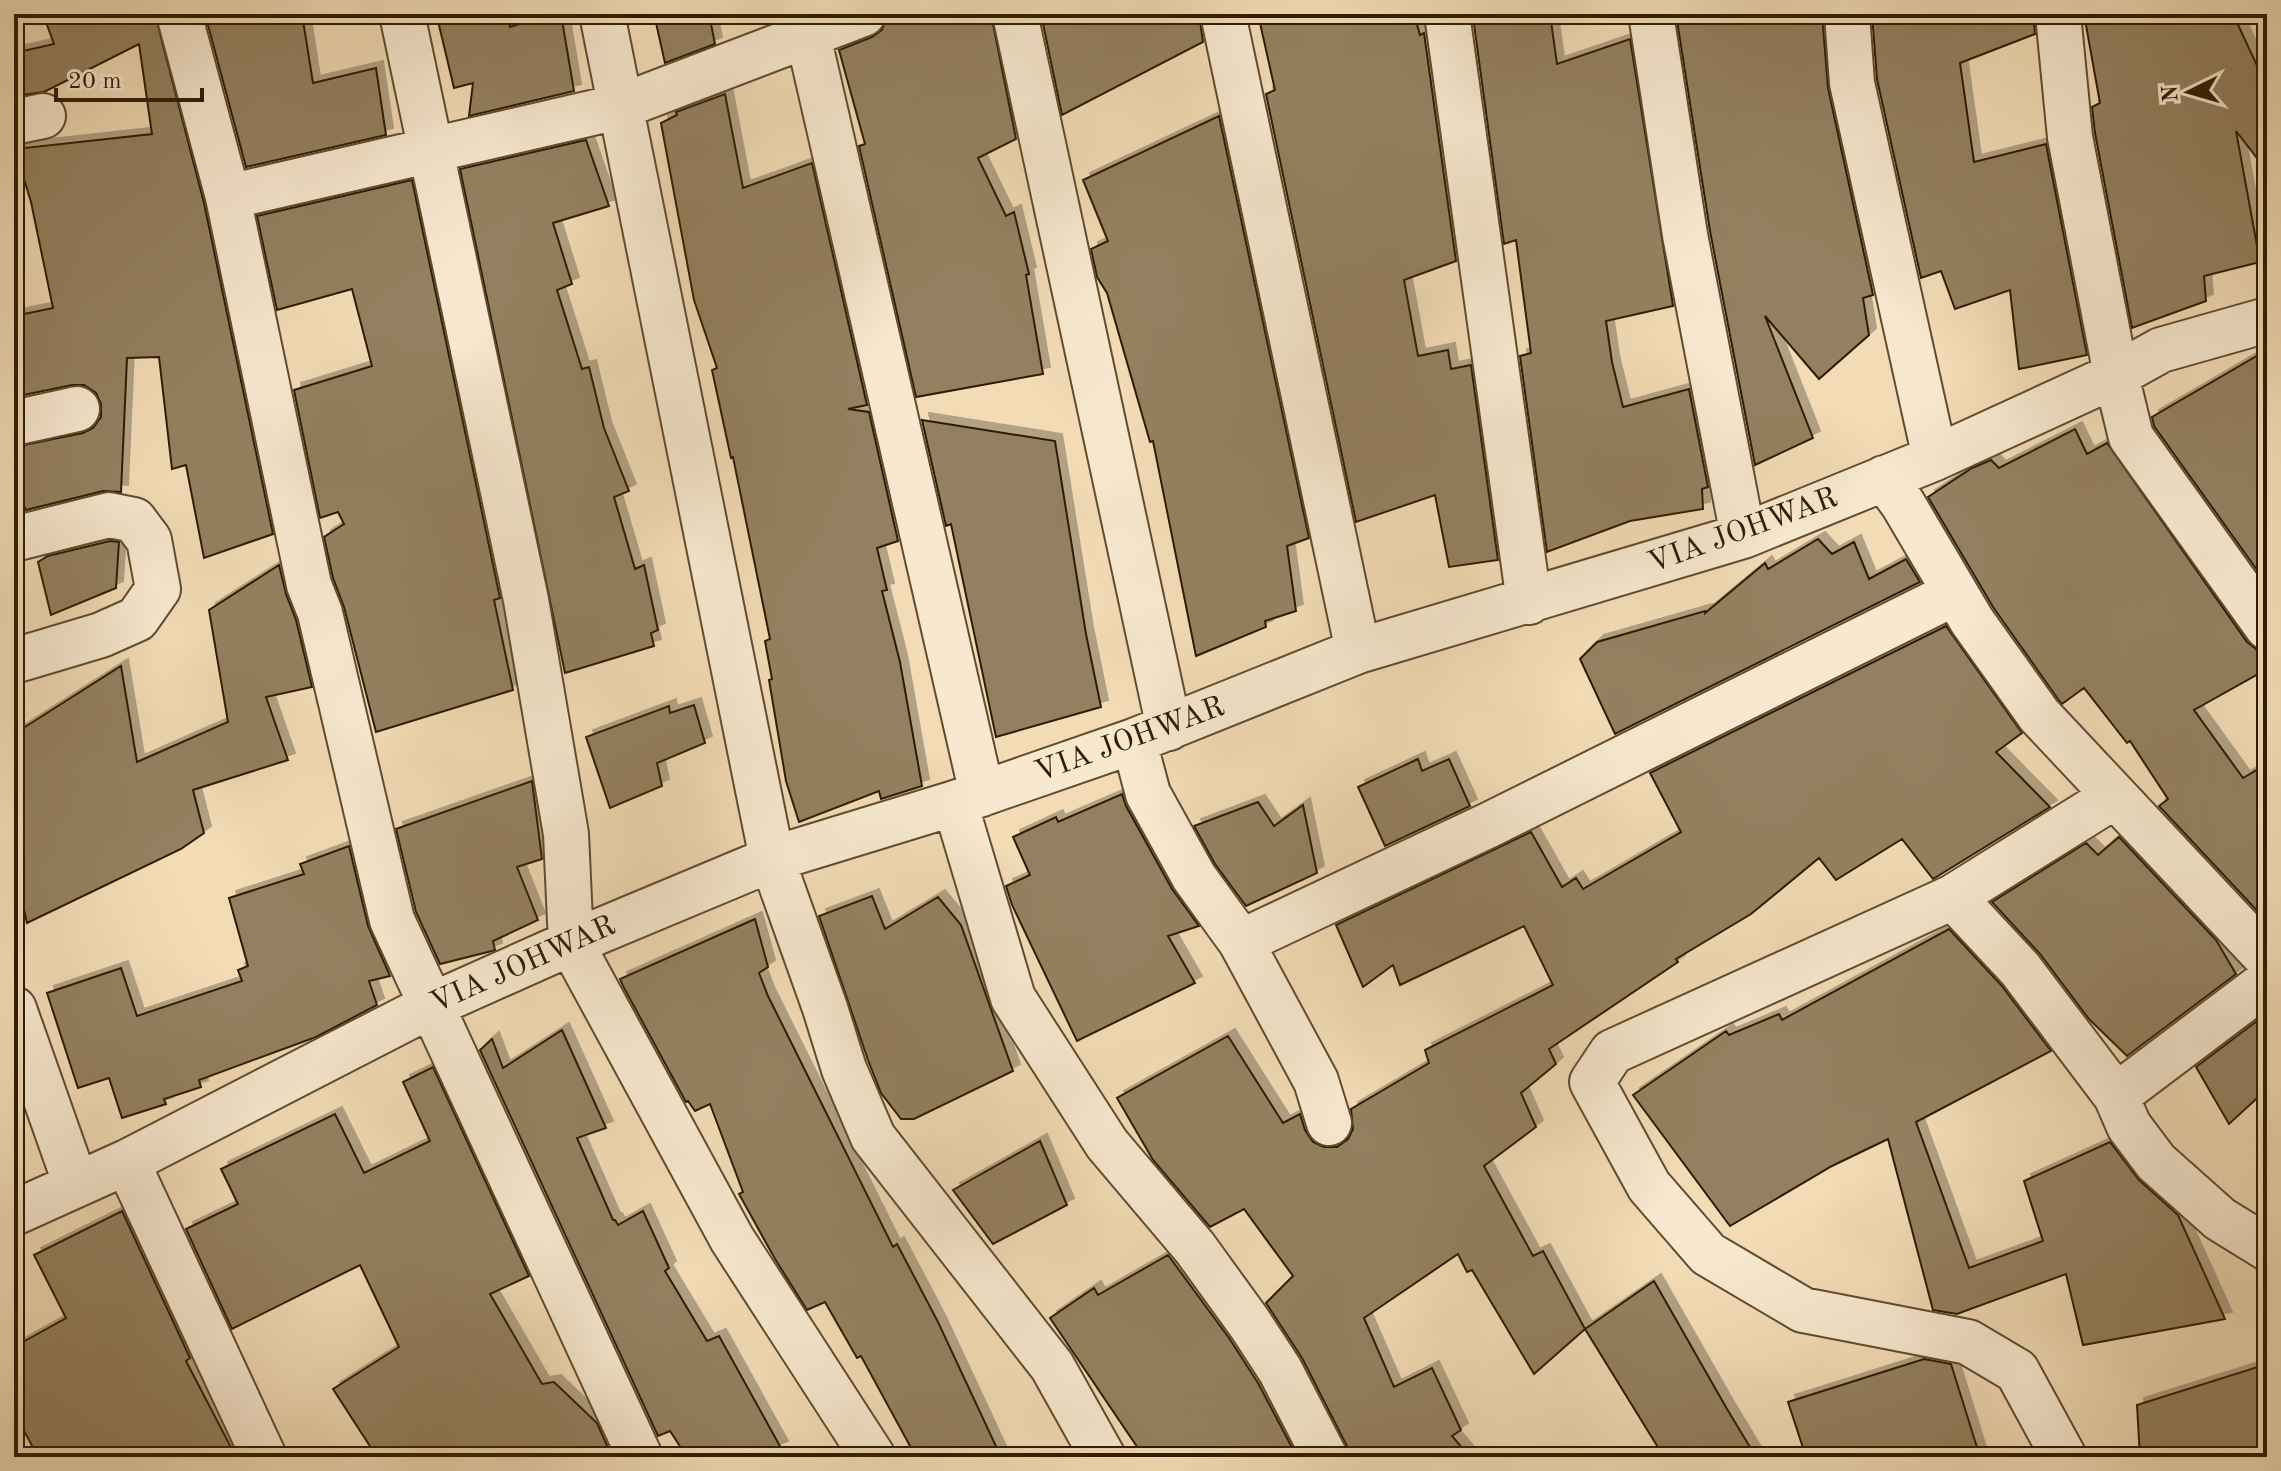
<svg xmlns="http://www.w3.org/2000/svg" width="2281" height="1471" viewBox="0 0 2281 1471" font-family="'Old Standard TT',serif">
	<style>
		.building { fill: #948060; stroke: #2f1d04; stroke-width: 2; filter: url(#shadow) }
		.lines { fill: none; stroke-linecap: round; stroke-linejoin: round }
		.minor-casing { stroke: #604c30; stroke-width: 48 }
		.minor { stroke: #f7e8cf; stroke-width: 44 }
		.labels { text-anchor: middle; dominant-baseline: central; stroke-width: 6; stroke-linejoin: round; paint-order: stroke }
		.street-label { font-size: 30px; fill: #2f1d04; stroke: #f7e8cf }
	</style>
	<defs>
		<filter id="shadow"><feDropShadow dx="7" dy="-7" stdDeviation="0" flood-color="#0004"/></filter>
	</defs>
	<rect width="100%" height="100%" fill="#f2dbb5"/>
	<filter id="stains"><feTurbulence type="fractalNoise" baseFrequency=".0025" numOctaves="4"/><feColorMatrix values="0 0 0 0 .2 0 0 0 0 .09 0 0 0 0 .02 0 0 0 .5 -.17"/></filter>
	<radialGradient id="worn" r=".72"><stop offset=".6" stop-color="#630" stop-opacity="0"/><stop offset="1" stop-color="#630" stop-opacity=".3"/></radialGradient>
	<path class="building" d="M43,14H155L204,203L273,534L204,558L186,465L172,469L159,357L127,358L121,492L103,491L26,510L14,487V447L83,433L93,428L101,417V404L96,393L84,385H72L14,397V316L53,308L31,202L15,149L152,134L139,44L44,92L14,96V53L54,44Z
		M205,14H302L313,83L376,68L386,135L246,167Z
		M476,14H507L510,27L552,14H561L574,91L469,116L473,83L454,88L438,21Z
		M654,14H709L715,44L665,63Z
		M887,14H991L1016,139L978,158L1006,216L1014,212L1029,274L1026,275L1043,374L916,397L859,146L865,144L839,50L872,37L882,30Z
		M1041,14H1199L1203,42L1062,115Z
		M1249,14H1414L1420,35L1424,33L1456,261L1404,280L1418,356L1448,350L1451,369L1471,365L1498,560L1449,567L1435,495L1356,522L1266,94L1275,90L1258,14L1250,19Z
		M1482,14H1550L1557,64L1630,39L1673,306L1606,321L1612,362L1623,407L1689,389L1708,487L1702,489L1703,509L1630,521L1547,552L1520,356L1531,353L1516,240L1504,244L1473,17Z
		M1676,14H1822L1828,88L1873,295L1863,298L1869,335L1819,379L1765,316L1813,438L1755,465L1710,231Z
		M1872,14H2033L2035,34L1960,63L1974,162L2046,144L2087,355L2019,369L2010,290L1955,309L1941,271L1921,278L1877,79Z
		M2084,14H2233L2267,87V171L2236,131L2260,262L2204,276L2206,301L2132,328L2095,133L2092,107L2100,103Z
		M725,94L743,188L812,163L867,405L848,409L869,412L898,541L877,548L887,590L882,591L900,662L922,786L881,799L879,791L799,822L786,781L769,680L772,679L765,641L770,639L733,457L731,458L712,370L717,368L694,300L661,123L677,115L676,112Z
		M1219,116L1309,538L1287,546L1296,611L1265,621L1266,627L1196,656L1153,441L1150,442L1107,293L1097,277L1091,249L1108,241L1083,180Z
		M586,140L609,206L553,223L572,284L557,290L582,369L589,367L604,428L629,491L614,497L635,569L644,565L658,630L651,633L654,646L565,673L460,169Z
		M412,180L500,598L494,600L513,690L376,732L344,607L333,578L324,537L344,524L338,512L320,518L294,390L372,366L352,289L277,310L257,216Z
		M2267,350V584L2154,426L2152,417Z
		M922,420L1055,441L1086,634L1101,707L996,737L951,524L946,526Z
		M2075,429L2087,454L2107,443L2247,642L2256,649L2267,669L2194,710L2243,778L2267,764V913L2262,916L2159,806L2168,799L2130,741L2127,743L2084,688L2062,704L2058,699L1993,607L1928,497L1972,468L1991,460L1999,468Z
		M1818,539L1832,554L1854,542L1869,579L1906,559L1920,582L1615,734L1580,659L1597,642L1705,611V613L1765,563L1768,569Z
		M110,541L119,542L116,588L51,615L38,562L48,556Z
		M279,565L286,594L296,620L312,687L266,697L288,760L193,790L204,833L181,849L27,923L14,865V734L121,666L137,762L228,722L209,610Z
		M1946,626L2022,733L1996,752L2050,807L1933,879L1902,839L1836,880L1819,858L1751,914L1676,959L1678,962L1549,1049L1556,1064L1521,1093L1536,1127L1484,1166L1533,1256L1543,1251L1585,1329L1534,1374L1472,1270L1467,1272L1458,1254L1364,1318L1394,1387L1432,1368L1461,1430L1452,1436L1470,1457H1350L1347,1446L1302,1358L1266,1303L1293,1276L1244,1209L1210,1227L1153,1160L1117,1098L1228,1036L1283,1123L1300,1114L1305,1130L1313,1142L1324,1147H1337L1348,1139L1353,1129L1351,1109L1429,1063L1425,1050L1553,985L1524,926L1400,985L1393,965L1363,987L1336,925L1531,832L1562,887L1576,878L1583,889L1681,832L1650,773Z
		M694,705L705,743L657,763L662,786L610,808L586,737L669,706L670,713Z
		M1418,759L1422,771L1449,759L1470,806L1385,846L1358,787Z
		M532,781L542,859L517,867L538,920L493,941L495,950L492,951L440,964L416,912L396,829Z
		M1122,794L1126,806L1172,889L1199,926L1168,936L1195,983L1077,1041L1012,905L1006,886L1030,875L1013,837L1056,817L1058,822Z
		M1258,802L1274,826L1303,805L1317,873L1246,906L1215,864L1194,826Z
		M2119,837L2216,940L2236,974L2127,1056L2089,1019L2040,954L1992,902L2086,843L2098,855Z
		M349,846L368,926L390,976L369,981L377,1005L316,1037L199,1080L201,1087L164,1099L166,1104L122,1118L109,1078L78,1088L47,993L121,968L137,1016L242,981L238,970L248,966L229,898L304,874L300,864Z
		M872,896L885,929L938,897L961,925L1013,1071L914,1119H901L881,1093L868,1060L819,916Z
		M755,919L768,967L759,973L768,996L893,1247L897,1244L938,1322L1001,1457H916L861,1356L857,1358L825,1302L807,1310L775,1259L739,1194L743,1192L710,1104L695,1111L688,1101L686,1102L623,986L620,979Z
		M1949,929L2001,985L2051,1051L1916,1122L1969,1268L2043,1241L2024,1181L2110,1142L2139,1180L2178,1215L2225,1319L2083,1345L2066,1274L1957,1314L1933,1310L1888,1139L1832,1166L1730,1226L1633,1095L1726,1031L1729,1035L1779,1014L1782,1020Z
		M2261,1018L2267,1028V1089L2229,1124L2196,1067Z
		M562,1030L606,1128L577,1138L613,1220H615L618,1225L643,1211L669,1268L665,1271L707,1341L719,1336L781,1448L757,1457H687L670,1431L658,1436L480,1050L492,1039L503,1068Z
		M433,1067L529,1276L490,1294L542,1384L554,1382L597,1423L612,1457H377L333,1389L399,1347L360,1265L232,1329L186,1229L238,1204L221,1169L335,1114L364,1173L430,1141L403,1082Z
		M1040,1141L1067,1205L993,1244L953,1190Z
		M122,1211L190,1358L186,1361L236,1457H38L14,1412V1347L66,1318L34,1255Z
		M1168,1255L1229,1338L1258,1383L1297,1457H1144L1050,1318L1094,1288L1098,1295Z
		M1654,1281L1727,1409L1756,1457H1664L1585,1329Z
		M1924,1359L1951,1364L1980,1457H1806L1788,1402Z
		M2267,1364V1457H2140L2137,1405Z"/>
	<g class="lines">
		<defs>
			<path id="minor" d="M179,14L228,197L309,585L320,613L392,920L640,1457
				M402,14L526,600L566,834L571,943L732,1239L873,1457
				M602,14L772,859L825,1008L844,1069L873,1137L1052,1366L1103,1457
				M803,14L982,794
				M1015,14L1169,728
				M1223,14L1358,651
				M1447,14L1529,602
				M1651,14L1685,235L1743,536
				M1847,14L1852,83L1935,458
				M2058,14L2070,137L2116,375L2131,437L2267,627
				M14,122L43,116
				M228,197L622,106L863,14
				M14,423L77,409
				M1884,478L1903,504L1972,621L2039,715L2267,958
				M14,539L109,515L134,520L149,540L158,589L137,619L101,635L14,661
				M1134,741L1148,794L1194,877L1241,942L1316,1081L1329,1123
				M2115,796L1953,897L2020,969L2116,1096L2129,1126L2156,1162L2220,1219L2267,1248
				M955,803L1013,998L1107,1144L1195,1248L1250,1324L1280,1370L1325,1457
				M1953,897L1612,1052L1592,1082L1649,1186L1708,1254L1803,1310L1968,1342L2017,1371L2064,1457
				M1241,942L1489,825L1955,593
				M14,1009L76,1185
				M2116,1096L2267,982
				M127,1162L264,1457
				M14,1213L127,1162L430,1006L571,943L772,859L955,803L1134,741L1358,651L1743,536L1935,458L2116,375L2161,350L2267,320"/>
		</defs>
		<use href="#minor" class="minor-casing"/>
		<use href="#minor" class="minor"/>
	</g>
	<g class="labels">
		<g class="street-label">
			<text transform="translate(1743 531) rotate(-20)">VIA JOHWAR</text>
			<text transform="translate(1130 740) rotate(-20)">VIA JOHWAR</text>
			<text transform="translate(523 965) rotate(-24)">VIA JOHWAR</text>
		</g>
	</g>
	<rect width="2281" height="1471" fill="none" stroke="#f2dbb5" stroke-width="48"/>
	<rect x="16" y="16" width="2249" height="1439" fill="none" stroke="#2f1d04" stroke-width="4"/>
	<rect x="24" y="24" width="2233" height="1423" fill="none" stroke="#2f1d04" stroke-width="2"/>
	<g transform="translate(2189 92) rotate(265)" stroke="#f7e8cf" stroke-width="6" paint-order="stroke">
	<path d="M0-6L14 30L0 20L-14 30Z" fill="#2f1d04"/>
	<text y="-12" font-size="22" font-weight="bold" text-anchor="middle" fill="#2f1d04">N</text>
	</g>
	<path d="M56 88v12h146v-12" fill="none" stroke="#2f1d04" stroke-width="4"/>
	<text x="68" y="88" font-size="24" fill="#2f1d04" stroke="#f7e8cf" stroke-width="6" paint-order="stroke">20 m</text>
	<rect width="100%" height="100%" filter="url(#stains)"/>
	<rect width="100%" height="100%" fill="url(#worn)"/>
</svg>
